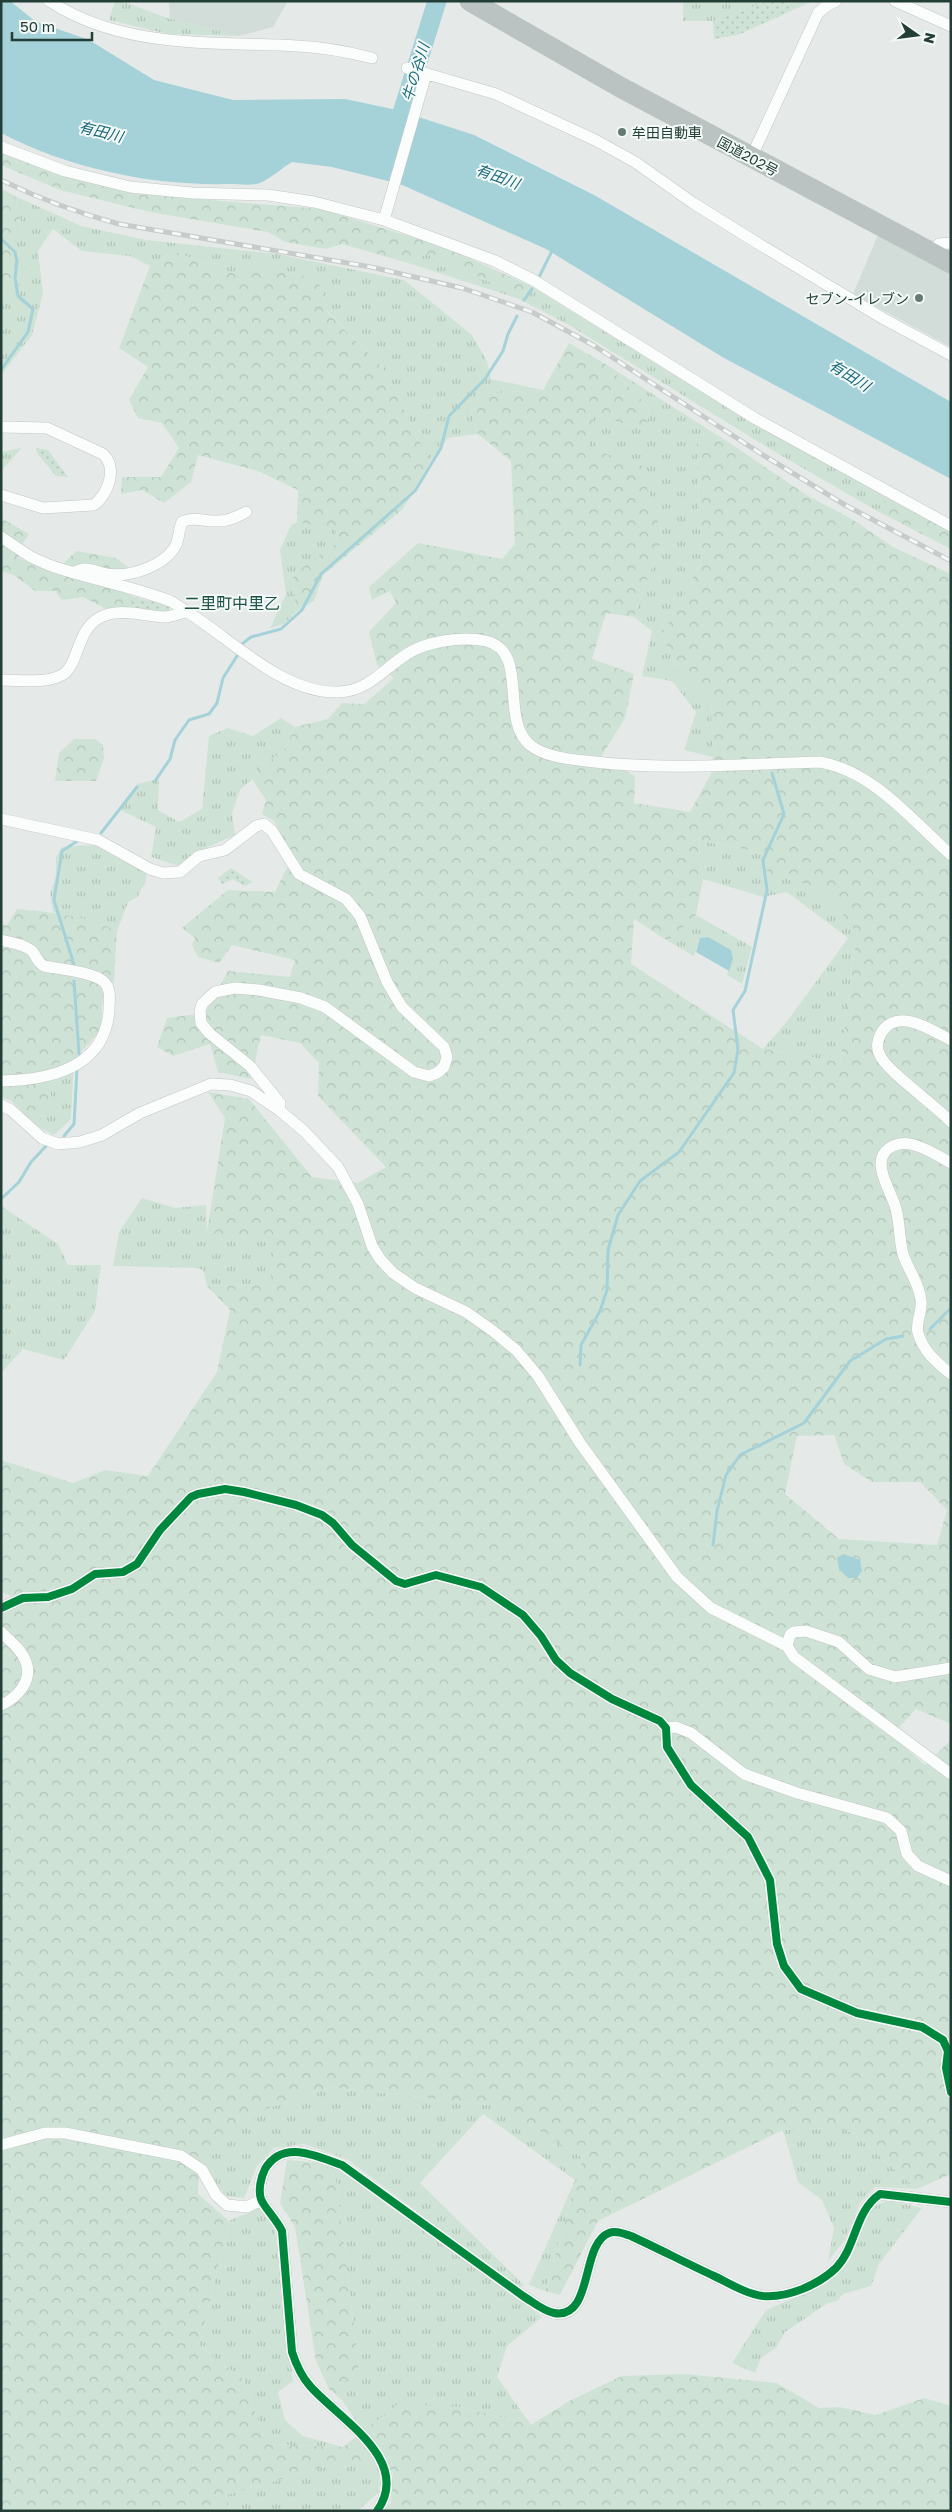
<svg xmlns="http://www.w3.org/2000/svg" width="952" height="2512" viewBox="0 0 952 2512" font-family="'Golos Text','Noto Sans JP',sans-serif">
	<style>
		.built { fill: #d2dcd8 }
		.grass { fill: url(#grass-tufts) }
		.forest { fill: url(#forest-crowns); fill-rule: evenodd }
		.garden { fill: url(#garden-dots) }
		.water { fill: #a5d1d9 }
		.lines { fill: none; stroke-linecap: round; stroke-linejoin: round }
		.stream { stroke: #a5d1d9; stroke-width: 3 }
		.river { stroke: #a5d1d9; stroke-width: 19 }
		.street-casing { stroke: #c2c7c5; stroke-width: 12 }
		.highway-casing { stroke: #bdc6c4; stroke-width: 21 }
		.street { stroke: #fbfcfc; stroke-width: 11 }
		.highway { stroke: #bac3c1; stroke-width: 20 }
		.rail-casing { stroke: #c7cbca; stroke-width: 5 }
		.rail { stroke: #f3f9f6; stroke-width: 3; stroke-dasharray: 9; stroke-linecap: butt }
		.cycleway-casing { stroke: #f3f9f6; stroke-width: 11 }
		.cycleway { stroke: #00873e; stroke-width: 8 }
		.poi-dot { fill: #667a75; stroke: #f3f9f6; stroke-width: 2 }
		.labels { text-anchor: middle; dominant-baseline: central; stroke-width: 4; stroke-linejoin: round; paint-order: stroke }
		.poi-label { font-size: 14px; fill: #223e37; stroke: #f3f9f6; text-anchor: start }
		.street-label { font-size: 14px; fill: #223e37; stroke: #f3f9f6 }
		.water-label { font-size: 15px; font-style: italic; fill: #1a6a7c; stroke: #f3f9f6 }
		.quarter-label { font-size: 16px; fill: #1d5145; stroke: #f3f9f6 }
	</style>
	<defs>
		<pattern id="grass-tufts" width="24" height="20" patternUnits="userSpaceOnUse" patternTransform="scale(1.25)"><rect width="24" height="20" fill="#cee3d5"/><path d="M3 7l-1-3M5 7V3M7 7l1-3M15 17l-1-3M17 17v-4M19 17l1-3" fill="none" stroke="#b1c4b7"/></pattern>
		<pattern id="forest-crowns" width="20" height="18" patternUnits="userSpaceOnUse" patternTransform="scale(1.25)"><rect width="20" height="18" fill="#cee3d5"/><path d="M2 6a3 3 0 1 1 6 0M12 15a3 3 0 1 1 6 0" fill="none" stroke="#b1c4b7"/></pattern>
		<pattern id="garden-dots" width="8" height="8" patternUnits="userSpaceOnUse" patternTransform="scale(1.25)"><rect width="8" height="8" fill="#cee3d5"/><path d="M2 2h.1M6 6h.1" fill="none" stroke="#b1c4b7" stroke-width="1.8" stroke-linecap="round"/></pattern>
	</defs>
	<rect width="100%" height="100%" fill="#e5eae8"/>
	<path class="built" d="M169,1H288L273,27L239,36L170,19Z
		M878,235L951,273V347L853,294Z"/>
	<path class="grass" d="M115,1H122L170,19L239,36L168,34L109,20Z
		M683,1H768L713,21H683Z
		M789,1H813L791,11Z
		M15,196L81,226L146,240L277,254L404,280L472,335L487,361L491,379L543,390L482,394L470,409L478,434L448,438L430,462L383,368L327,311L318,279L262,266L232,273L173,251L150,266L130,256L82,251L53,229L38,251L43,293L32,335L1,375V292L5,293L12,260L10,248L23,232Z
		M427,254L522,296L531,286L764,430L887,497L879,512L770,449L569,325L519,299L408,263Z
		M607,365L725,440L696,434L702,561L662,635L679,672L711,699L713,757L684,750L696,712L672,681L642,676L652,631L634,617L663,536L647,489V467L588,450L594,415L646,430L649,408Z
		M22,448L1,471V452Z
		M297,522L336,530L337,544L293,574L296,612L284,624L270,628L286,594L280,550L291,525Z
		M281,718L295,727L283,752L263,764L252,779L240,790L232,813L235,835L195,853L179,866L151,857L156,827L118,809L137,784L159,779L158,810L179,822L202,809L209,736L228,728L253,736Z
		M698,840L763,853L768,874L823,889L857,932L840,1062L763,1049L788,1020L848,938L787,892L763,897L703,879Z
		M96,845L146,873C148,885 141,886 138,897L128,902L117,931L104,925L53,912L50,894L56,875V857L62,847Z
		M696,915L752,947L742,984L727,975L733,959L700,938L694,956L668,941Z
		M74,1060L71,1119L54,1135L37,1126L50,1100L55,1064Z
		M142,1198L175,1208L206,1205L207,1232L271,1243V1285L207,1286L203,1270L197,1268L113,1266L119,1232Z
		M1,1206L58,1244L68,1265H101L95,1311L64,1360L23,1349L1,1373Z
		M330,2087L499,2106L583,2158L545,2291L529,2285L575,2180L483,2114L420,2183L524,2285L519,2288L347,2159L304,2144L274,2148L257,2166L244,2198L226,2196L199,2166L266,2109Z
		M828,2128L852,2132L917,2189L875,2187L860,2203L845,2240L828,2261L834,2228L822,2200L798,2182L783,2130Z
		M325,2163L349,2176L542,2317L507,2346L497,2377L531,2425L461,2407L363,2431L342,2400L359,2365L336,2180Z
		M888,2200L922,2208L879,2264L871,2286L843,2294L837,2301L828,2303L785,2332L776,2348L761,2358L755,2373L732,2363L766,2310L824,2285L850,2260L871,2208Z
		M260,2207L275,2231L293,2381L278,2392L285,2420L303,2436L343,2447L267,2444L243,2379L199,2346L229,2221Z
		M347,2460L380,2468L379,2492L358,2511H231L226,2495Z"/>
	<path class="forest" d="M1,152L59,175L136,194L321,209L444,247L531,286L522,296L427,254L408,263L342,244L326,249L285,242L268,232L150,212L60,190L1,165Z
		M1,189L15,196L23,232L10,248L12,260L27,269L25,282L5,293L1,292Z
		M173,251L232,273L262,266L318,279L327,312L383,368L430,462L403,509L323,575L314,601L296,612L293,574L337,543L336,530L297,522L298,490L258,471L198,455L191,482L164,503L142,490L121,494L122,477H161L179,448L162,423L138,418L129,400L148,367L119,348L150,266Z
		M569,343L607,365L649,408L646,430L594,415L589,449L647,467V489L663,536L634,617L606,613L592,659L634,674L625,718L601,757L635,776L634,803L690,812L713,770L711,699L679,672L662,635L702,561L696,434L725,440L808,496L852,519L893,547L951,574V1724L916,1709L892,1735L925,1765L951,1740V2174L917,2189L852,2132L828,2128L783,2130L598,2221L560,2295L545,2291L583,2158L499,2106L330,2087L266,2109L199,2166L198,2194L229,2221L199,2346L243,2379L267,2444L343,2447L398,2404L461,2407L531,2425L571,2400L622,2376L684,2374L777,2383L819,2408L839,2407L876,2415L924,2398L951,2406V2511H382L391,2503L393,2472L347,2460L226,2495L231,2511H1V1615L14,1606L11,1596L1,1592V1460L73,1483L105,1470L148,1476L217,1372L230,1310L207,1286L271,1285V1243L207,1232L225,1118L208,1092L249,1099L312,1177L358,1183L386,1167L318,1096L319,1063L300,1043L261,1035L251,1079L218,1072L210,1044L173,1056L157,1047L167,1018L205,1013L228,971L290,977L295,960L232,945L219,963L198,957L192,945L195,938L182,928L228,890L275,892L292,857L274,821L262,814L266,800L252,779L263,764L283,752L295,727L328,719L342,703L364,704L394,678L377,665L369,632L396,603L390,591L372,600L369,587L418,543L502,559L515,544L511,461L478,434L470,408L482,394L543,390ZM698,840L763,853L768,874L823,889L857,933L840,1062L763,1049L631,964L634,919L668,941L696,915L703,879ZM834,1435L844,1464L872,1482H920L947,1510L937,1545L839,1539L785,1494L797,1436Z
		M887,497L951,531V549L879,512Z
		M1,518L29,534L21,546L19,558L59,575L62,565L76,551L116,558L128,567L107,584L134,597L128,608L108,610L83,597L62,600L55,591H35L14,575L1,571Z
		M74,739H95L103,745L104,758L96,781H55L59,753Z
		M17,909C51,912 87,916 117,931L114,981L103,990L101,1030L74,1060L55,1064L50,1100L37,1126L10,1100L1,1097V924L7,925Z
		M287,2160L325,2163L336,2180L359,2365L342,2400L329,2389L316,2361L295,2227L280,2203Z"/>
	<path class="garden" d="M768,1H789L791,11L738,35L714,39L713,21Z
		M36,448L48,450L68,477L56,476L37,453Z
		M134,597L171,606L167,613L128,608Z
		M231,868L252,882L245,886L233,879L222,884L218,878Z"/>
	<path class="water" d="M1,1H10L35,21L89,40L154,80L233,100L345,99L397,110L474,135L594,195L951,402V479L724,358L546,249L400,184L332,167L292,162C282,168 271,178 260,183C252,186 239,184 230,184C152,186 71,169 1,133Z
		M708,937L731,950L733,959L729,971L696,952L700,938Z
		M843,1554L860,1560L862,1571L857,1578H848L839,1569L837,1558Z"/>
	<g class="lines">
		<path class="stream" d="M1,239L15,252L17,261L15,278L18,296L33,309L28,332L1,370
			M539,277L553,249
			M524,300L532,289
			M242,644L251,637L281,629L302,610L321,574L415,491L441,448L449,416L485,379L503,351L508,334L517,316
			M155,781L170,759L175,740L189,720L209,714L217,703L223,678L237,656
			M101,833L137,787
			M75,968L54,900L62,851L79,840
			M74,981L79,1054
			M64,1136L74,1124L77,1069
			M1,1199L19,1182L31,1162L46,1146
			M930,1329L951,1308
			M580,1365L581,1345L600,1311L607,1290L608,1250L618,1215L640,1181L679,1152L734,1073L738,1049L733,1010L745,991L767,890L763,860L784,814L772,773
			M713,1545L717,1511L726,1475L740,1455L804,1423L850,1361L886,1339L903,1336"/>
		<path class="river" d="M399,137L402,113L437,1"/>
		<defs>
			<path id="street" d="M49,1C125,50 212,41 297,46C322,47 348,52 372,58
				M895,1L951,26
				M407,68L496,94L595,140L635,162L693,203L754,241L884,319L951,355
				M1,147L65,171L130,187L192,193L268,195L314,202L384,220L495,261L535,281L756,419L951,526
				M751,158L818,13L826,6L836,1
				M384,220L426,74
				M931,253L939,244L951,243
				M1,427L47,428L103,454C118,468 108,494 94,505L43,508L1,495
				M1,537L31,557L49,565C89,579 131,586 170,601C177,604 182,610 189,613C232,640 284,694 338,692C369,691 383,669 407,654C427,641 463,636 486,641C530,651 499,719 530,745C545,757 569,759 586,761C665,771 742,764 820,762C873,771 913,821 951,855
				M73,573C86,565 93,571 107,574C129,578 165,566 176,545C179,538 179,529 182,522C194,516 206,522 219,521C229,521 237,517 246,512
				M1,680C19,680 46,684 62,675C79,665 76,631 99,618C119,607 143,616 164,617C172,617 178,613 186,612
				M1,819L98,840L150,869L163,873L180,872L199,856L225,850L256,826L264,824L272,831L299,874L346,899L360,916L387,982L402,1007L444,1047L447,1057L444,1067L437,1073L429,1076L414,1072L325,1007L301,998L259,990L235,988L215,992L202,1004L200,1011L201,1023L209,1033L250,1066L280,1103L279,1110
				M1,940C11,943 24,944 32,951C37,957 37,962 44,966C59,969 92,972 103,981C112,988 109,1000 109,1010C105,1068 50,1080 1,1081
				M951,1040C934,1032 905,1011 887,1026C880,1032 875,1044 879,1053C884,1070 936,1105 951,1122
				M1,1105L11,1110L42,1138L58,1144L80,1142L102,1135L140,1113L211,1084L230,1085L251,1091L279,1110L304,1131L338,1167L358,1204L372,1246L380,1259L393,1273L415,1288L466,1312L493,1331L516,1350L538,1376L580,1443L677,1577L711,1608L787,1646
				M951,1163C934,1154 903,1131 885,1152C873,1166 892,1193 896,1209C900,1223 899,1239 903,1254C908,1270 919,1282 921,1300C923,1310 915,1323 918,1333C923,1351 937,1363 951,1374
				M1,1608L23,1598L48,1597L72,1589L95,1574L123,1572L137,1564L160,1530L191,1497L198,1494L225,1489L244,1492L296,1505L322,1515L333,1523L352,1545L396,1581L405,1584L436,1575L481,1587L523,1615L541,1636L556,1660L570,1673L612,1699L660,1721L666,1728L667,1747L691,1785L748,1837L770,1880L777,1944L784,1966L801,1989L857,2013L922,2027L943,2040L948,2051L946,2068L951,2092
				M1,1632C10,1641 22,1650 26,1662C33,1681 17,1698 1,1705
				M951,1668L895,1677L869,1669L839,1642L806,1631L794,1632L790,1635L787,1646L794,1657L951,1774
				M666,1728L676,1727L691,1733L744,1774L797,1793L887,1818L901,1831L907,1854L918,1866L951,1881
				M1,2145L45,2133H65L181,2156L202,2170L216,2195L227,2205L247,2207L261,2200
				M377,2511C413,2460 339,2419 310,2386C301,2376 296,2364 292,2352L282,2231C277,2220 263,2206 261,2199C258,2190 261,2177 265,2169C283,2139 316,2156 342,2165L523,2296C533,2302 543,2311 554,2313C594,2320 580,2244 609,2233C616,2230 624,2234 631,2236C659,2249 686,2263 714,2276C729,2283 746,2294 763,2296C788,2298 818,2285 836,2268C857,2246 854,2212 880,2194L951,2202"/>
			<path id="highway" d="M470,1L620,87L951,263"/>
		</defs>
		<use href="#street" class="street-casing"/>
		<use href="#highway" class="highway-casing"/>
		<use href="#street" class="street"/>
		<use href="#highway" class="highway"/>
		<defs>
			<path id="rail" d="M1,180C40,199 78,213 119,224L371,267L462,288L532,312L593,345L763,455L845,505L951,561"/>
		</defs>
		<use href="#rail" class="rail-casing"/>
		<use href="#rail" class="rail"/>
		<defs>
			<path id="cycleway" d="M1,1608L23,1598L48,1597L72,1589L95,1574L123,1572L137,1564L160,1530L191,1497L198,1494L225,1489L244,1492L296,1505L322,1515L333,1523L352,1545L396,1581L405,1584L436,1575L481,1587L523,1615L541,1636L556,1660L570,1673L612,1699L660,1721L666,1728L667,1747L691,1785L748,1837L770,1880L777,1944L784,1966L801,1989L857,2013L922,2027L943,2040L948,2051L946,2068L951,2092
				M377,2511C413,2460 339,2419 310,2386C301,2376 296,2364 292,2352L282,2231C277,2220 263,2206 261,2199C258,2190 261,2177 265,2169C283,2139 316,2156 342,2165L523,2296C533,2302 543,2311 554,2313C594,2320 580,2244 609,2233C616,2230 624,2234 631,2236C659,2249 686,2263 714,2276C729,2283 746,2294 763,2296C788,2298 818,2285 836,2268C857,2246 854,2212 880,2194L951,2202"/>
		</defs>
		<use href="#cycleway" class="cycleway-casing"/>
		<use href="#cycleway" class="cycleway"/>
	</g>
	<g class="poi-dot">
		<circle cx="622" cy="132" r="5"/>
		<circle cx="919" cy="298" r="5"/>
	</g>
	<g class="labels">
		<g class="poi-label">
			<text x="632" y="132">牟田自動車</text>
			<text x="909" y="298" text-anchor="end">セブン-イレブン</text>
		</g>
		<g class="street-label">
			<text transform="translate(748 156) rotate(28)">国道202号</text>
		</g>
		<g class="water-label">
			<text transform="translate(415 72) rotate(-73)">牛の谷川</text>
			<text transform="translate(101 131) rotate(14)">有田川</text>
			<text transform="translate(498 176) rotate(20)">有田川</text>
			<text transform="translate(850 375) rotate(32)">有田川</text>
		</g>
		<g class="quarter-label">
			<text x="232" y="603">二里町中里乙</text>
		</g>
	</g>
	<rect width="952" height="2512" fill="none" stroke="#223e37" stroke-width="5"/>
	<g transform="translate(917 35) rotate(104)" stroke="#f3f9f6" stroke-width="4" paint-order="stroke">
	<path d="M0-4L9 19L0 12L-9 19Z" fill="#223e37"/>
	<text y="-8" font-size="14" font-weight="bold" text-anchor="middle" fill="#223e37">N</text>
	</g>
	<path d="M12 32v8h80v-8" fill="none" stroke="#223e37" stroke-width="2.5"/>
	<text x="20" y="32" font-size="15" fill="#223e37" stroke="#f3f9f6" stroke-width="4" paint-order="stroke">50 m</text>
</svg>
